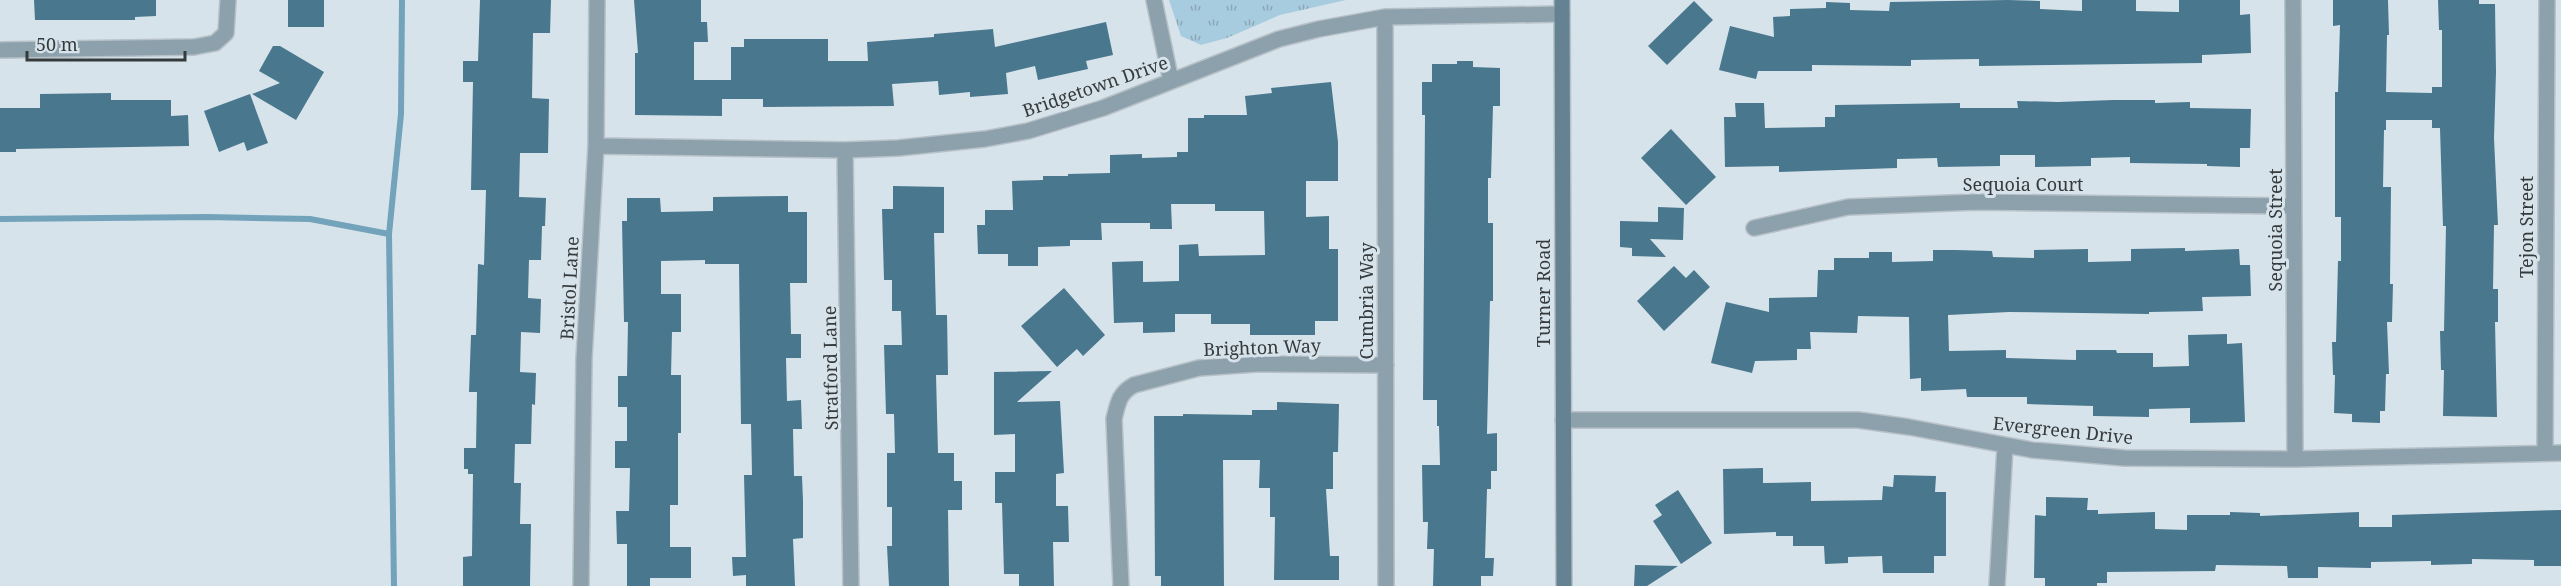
<svg xmlns="http://www.w3.org/2000/svg" width="2561" height="586" viewBox="0 0 2561 586" font-family="'Noto Serif',serif">
	<style>
		.grass { fill: url(#grass-tufts) }
		.lines { fill: none; stroke-linecap: round; stroke-linejoin: round }
		.stream { stroke: #73a2bb; stroke-width: 6 }
		.building { fill: #49778e }
		.street-casing { stroke: #b7c1c7; stroke-width: 18 }
		.secondary-casing { stroke: #b7c1c7; stroke-width: 18 }
		.street { stroke: #8da1ad; stroke-width: 15 }
		.secondary { stroke: #648292; stroke-width: 15 }
		.labels { text-anchor: middle; dominant-baseline: central; stroke-width: 6; stroke-linejoin: round; paint-order: stroke }
		.street-label { font-size: 18px; fill: #353a3d; stroke: #d7e3ea }
	</style>
	<defs>
		<pattern id="grass-tufts" width="24" height="20" patternUnits="userSpaceOnUse" patternTransform="scale(1.5)"><rect width="24" height="20" fill="#a8ccdf"/><path d="M3 7l-1-3M5 7V3M7 7l1-3M15 17l-1-3M17 17v-4M19 17l1-3" fill="none" stroke="#8aa7b6"/></pattern>
	</defs>
	<rect width="100%" height="100%" fill="#d7e3ea"/>
	<path class="grass" d="M1169,0H1346L1280,15L1227,38L1201,45L1181,36Z"/>
	<g class="lines">
		<path class="stream" d="M0,219L207,217L310,219L389,234
			M394,586L389,234L401,114L402,0"/>
	</g>
	<path class="building" d="M34,0H156V16L135,17V20H35Z
		M288,0H324V27H288Z
		M480,0H551L550,33H533L532,98L549,99L548,153H520L519,197L546,198L545,226H542L541,260H529L528,298L541,299L540,333L521,332L520,372L536,373L535,405L532,404L531,444H515L514,483H521L520,524H531L530,586H463V557L472,556L473,474H468V469H464V448H476L477,392H469L471,335H476L478,264L484,265L486,190H471L473,82H463V61H478Z
		M634,0H701V22H707L708,42H694V80H731V47H744V39H828V61H868L867,42L934,37V34L993,29L995,47L1106,22L1113,55L1086,61L1088,69L1038,80L1035,66L1006,73L1008,94L970,97V92L939,95L938,81L892,84L894,106L763,107V99H722V116L635,115V53H638Z
		M2008,0L2040,1V9L2082,11V0H2136V11L2179,12V0H2240V15L2250,14L2251,53L2202,55V63L1979,66V59L1911,60V66L1812,65V71H1758L1756,79L1719,70L1730,26L1774,37L1773,17L1790,16V9L1826,8V2L1850,3V10L1889,11L1890,2Z
		M2333,0H2388L2389,35H2387L2386,92L2432,93V87H2442V30H2439L2438,0H2479V4H2495L2496,72L2494,138L2498,225H2494L2493,289H2498V322H2495L2497,417L2443,416L2444,370H2441L2440,331H2444L2446,226H2443L2440,128H2432V120H2386V130H2384L2383,187H2391L2390,284H2393L2392,322H2387L2389,374H2386L2385,411H2380V423L2352,422V414L2334,413L2335,375H2333L2332,342H2336L2338,261H2341V217H2335V92H2338L2340,25L2333,26Z
		M1694,1L1713,20L1667,65L1648,46Z
		M273,46H280L324,72L296,120L252,94L280,83L259,71Z
		M1457,61H1473V67L1500,68V106H1493L1491,178H1488V223H1493V301H1490L1487,434L1497,433V471H1491V489H1487L1485,558H1494L1493,576H1481V586H1433L1434,549H1427L1428,522H1423L1422,465H1440L1439,426H1437V400H1423L1425,115H1422V82H1432V64H1457Z
		M1331,82L1338,142V181H1306V217L1329,216V249H1338V321H1315V335H1250V324H1211V314H1175V332L1143,333V322L1114,323L1112,262L1143,261V282L1179,281V245L1198,244L1199,256L1265,255L1264,211H1215V204H1171L1172,229H1150V223H1101L1102,240H1070V246L1038,247V266H1008V254H978L977,225H985V210H1013L1012,181L1043,180V176H1068V174L1110,173V155L1142,154V158L1177,157V152H1188V118H1204V115H1247L1245,96L1272,93L1271,88Z
		M111,93V100H171V116L188,115L189,146L16,149V152H0V108H40V94Z
		M250,94L268,143L247,151L244,142L219,152L204,111Z
		M2113,100H2155V103L2190,102V108L2251,109L2250,148H2240V167L2207,166V164L2130,163V157L2091,158V166L2035,167V155H2000V166L1938,167L1937,158L1897,159V168L1779,172V166L1725,167L1724,117H1736L1735,103H1764L1765,128L1825,127V117H1835V105L1960,103V108H2018L2017,101L2058,102Z
		M1671,129L1716,177L1686,205L1641,158Z
		M893,186L944,187V233H934L936,315H947L948,375H936L938,453H954V481H962V510H948L949,586H889L887,546H892V507H887V453H895L894,414H886L884,345H902L901,311H892V280H884L882,209H893Z
		M788,196V212H807V283H790L791,334H801V358H786L787,401L801,400L802,429H793L794,476H802L803,501V538L793,539L795,586H746V575L733,576L732,557H746L744,475H752L751,424H741L739,264H705V260L661,261V294H681V332H672L671,375H681V433H678V505H670V547H691V578H650V586H627V544H617L616,511H629L630,468H615V441H627V407H618V376H627L628,322H624L622,221H627V198H660L661,212L713,211V197Z
		M1658,207L1684,208L1683,240L1650,239L1666,257L1632,256V248L1620,247V221L1658,222Z
		M2185,248V251L2239,249L2240,265H2250L2251,296L2202,297L2203,311L2149,312V314L2009,312L1948,315L1949,351L2006,350V358L2076,360V350H2116L2117,353H2153V367L2189,366L2188,335L2227,334V344L2242,343L2245,422L2190,423V408L2149,409V417L2093,416V406L2027,404V397H1967L1966,389L1921,391V378L1910,379L1909,317L1858,316L1857,333L1810,332L1811,349H1797V360L1755,361L1752,373L1711,363L1726,302L1769,312V298L1817,297L1818,270H1834V258H1869V252H1892V262L1933,261V250H1956L1992,251L1993,257L2034,258V250L2088,249V262L2131,261V249Z
		M1674,266L1686,278L1694,270L1710,287L1664,331L1637,301Z
		M1064,288L1105,335L1083,356L1077,349L1057,367L1021,326Z
		M1052,371L1017,402L1060,401L1064,473L1056,474V506H1068L1069,542H1053L1054,586H1019V574H1004L1002,503H995V472H1015V434L994,435V372Z
		M1277,402L1339,404L1338,452H1333V489H1326L1330,556H1339V580H1274L1275,517H1270V488H1259L1260,460H1223L1224,586H1161V576H1155L1154,416H1183V414L1252,415V410H1277Z
		M1763,468V483L1811,482V501L1882,500L1883,486L1893,487L1894,475L1936,476L1935,492H1946V556H1934V573H1883L1882,556L1848,557V563L1825,564L1824,546H1793V536H1776V532L1724,534L1723,469Z
		M1678,490L1712,543L1681,564L1653,521L1662,515L1655,505Z
		M2046,497L2088,498L2087,510H2098V514L2155,512V529L2187,530V515H2230V512L2260,513V516L2359,512V527H2392V515L2561,510V566H2534V560L2472,559V564L2431,565V561L2371,562V568L2318,567V578H2288L2287,566L2216,565L2215,571L2107,572V583H2097V586H2045V578H2034L2035,515L2046,516Z
		M1635,565L1678,566L1647,586H1634Z"/>
	<g class="lines">
		<defs>
			<path id="street" d="M1154,0L1171,81
				M2293,0L2295,459
				M1385,17L1386,586
				M0,50L194,47L215,43L226,33L228,0
				M596,146L845,150L898,148L985,139L1028,131L1103,108L1279,39L1319,29L1385,17L1562,14
				M845,150L851,586
				M1754,228L1848,207L1977,202L2294,206
				M1563,420H1858L1909,427L2032,450L2124,458L2295,459L2561,453
				M2545,453L2547,0
				M581,586L584,359L596,146L597,0
				M1121,586L1114,419C1118,403 1119,393 1134,385L1199,368L1256,364L1386,365
				M1997,586L2005,446"/>
			<path id="secondary" d="M1562,0L1564,586"/>
		</defs>
		<use href="#street" class="street-casing"/>
		<use href="#secondary" class="secondary-casing"/>
		<use href="#street" class="street"/>
		<use href="#secondary" class="secondary"/>
	</g>
	<g class="labels">
		<g class="street-label">
			<text transform="translate(1095 86) rotate(-19)">Bridgetown Drive</text>
			<text x="2023" y="184">Sequoia Court</text>
			<text transform="translate(2526 227) rotate(-90)">Tejon Street</text>
			<text transform="translate(2275 230) rotate(-90)">Sequoia Street</text>
			<text transform="translate(569 288) rotate(-87)">Bristol Lane</text>
			<text transform="translate(1543 293) rotate(-90)">Turner Road</text>
			<text transform="translate(1366 301) rotate(-90)">Cumbria Way</text>
			<text transform="translate(1262 347) rotate(-2)">Brighton Way</text>
			<text transform="translate(830 368) rotate(-91)">Stratford Lane</text>
			<text transform="translate(2063 430) rotate(6)">Evergreen Drive</text>
		</g>
	</g>
	<path d="M27 51v9h158v-9" fill="none" stroke="#353a3d" stroke-width="3"/>
	<text x="36" y="51" font-size="18" fill="#353a3d" stroke="#d7e3ea" stroke-width="4.5" paint-order="stroke">50 m</text>
</svg>
